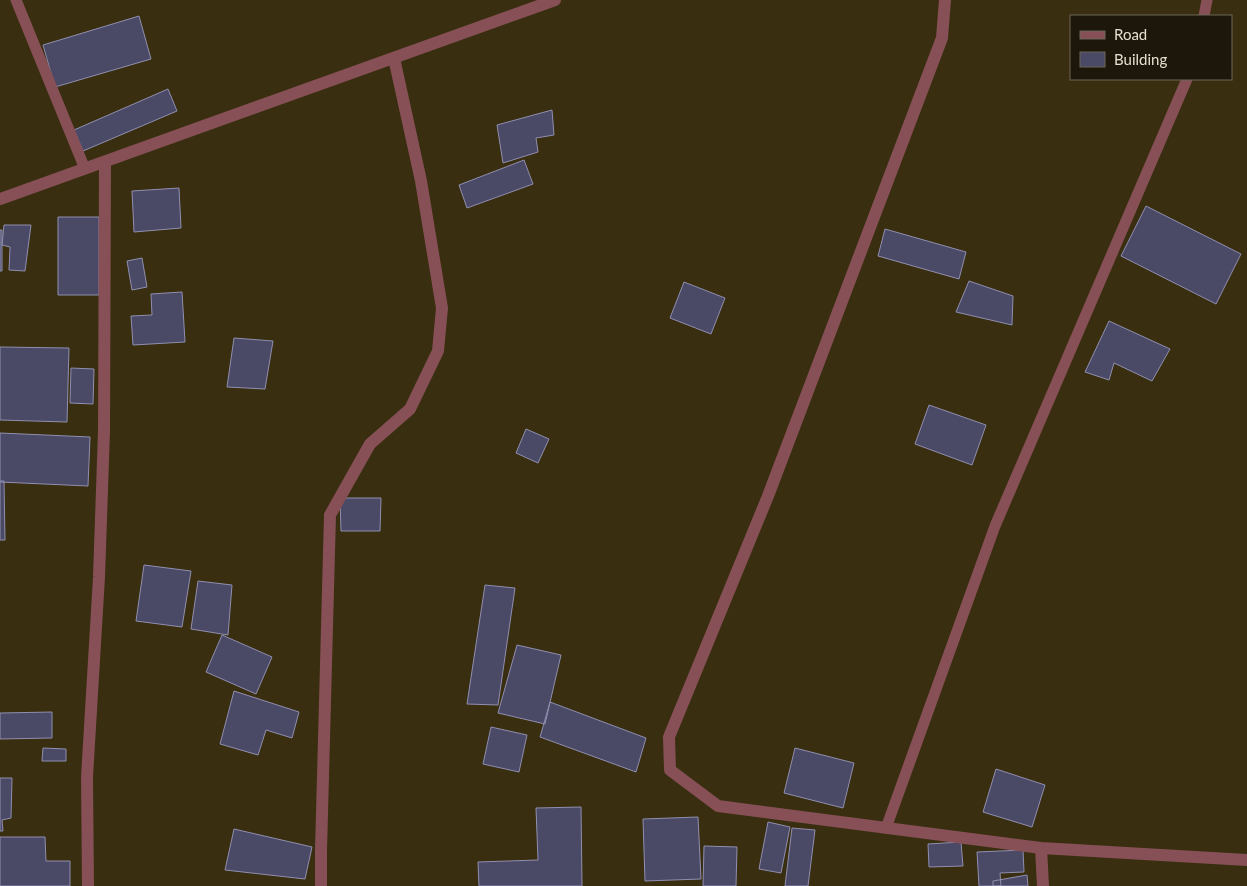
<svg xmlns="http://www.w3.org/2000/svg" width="1247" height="886" viewBox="0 0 1247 886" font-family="Lato,sans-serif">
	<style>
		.building { fill: #4a4966; stroke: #908fb0 }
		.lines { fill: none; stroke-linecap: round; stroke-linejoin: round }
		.lane { stroke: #865056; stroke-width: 11 }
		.street { stroke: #865056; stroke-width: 12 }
	</style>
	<rect width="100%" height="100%" fill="#392e0f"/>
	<path class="building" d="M139,16L151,59L55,87L43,45Z
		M168,89L177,111L83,151L74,130Z
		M552,110L554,135L536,138L538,152L503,163L497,125Z
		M524,160L533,184L467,208L459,185Z
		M179,188L181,228L134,232L132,191Z
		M1146,206L1241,254L1216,304L1121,256Z
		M58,217H99V295H58Z
		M4,225H31L25,271L9,270L10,247L2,245Z
		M885,229L966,252L959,279L878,256Z
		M0,230H2V271H0Z
		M142,258L147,287L132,290L127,261Z
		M969,281L1013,296L1012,325L956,312Z
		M684,282L725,298L711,334L670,318Z
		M182,292L185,342L133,345L131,316L152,315L151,294Z
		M1109,321L1170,349L1152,381L1114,363L1109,380L1085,372Z
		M234,338L273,341L265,389L227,387Z
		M0,347L69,348L67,422L0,420Z
		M71,368L94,369L93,404L70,403Z
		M929,405L986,425L972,465L915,444Z
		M526,429L549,439L538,463L516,453Z
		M0,433L90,437L88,486L0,482Z
		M0,481H4L5,540H0Z
		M340,498H381L380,531H341Z
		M144,565L191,571L182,627L136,621Z
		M198,581L232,585L228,635L191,629Z
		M485,585L515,588L498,705L467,704Z
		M222,635L272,657L256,694L206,672Z
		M517,645L561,655L545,724L498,713Z
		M234,691L299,712L292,738L266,730L258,755L220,744Z
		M550,702L646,738L636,772L540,737Z
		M52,712V738L0,739V713Z
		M491,727L527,735L519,772L483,764Z
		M43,748L66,749V761H42Z
		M795,748L854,763L843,808L784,793Z
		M996,769L1045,785L1032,827L983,812Z
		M0,778H12L11,818L2,820L3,831H0Z
		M581,807L582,886H479L478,862L538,860L536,808Z
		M698,817L701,879L645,881L643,819Z
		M768,822L790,827L781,873L759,869Z
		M792,828L815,830L808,886H785Z
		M234,829L312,847L305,879L225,870Z
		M0,837H45L46,861H70V886H0Z
		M961,842L963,866L929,867L928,844Z
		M704,846L737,847L736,886H703Z
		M1023,850L1024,872L1000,873L1001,886H979L977,852Z
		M1027,875L1028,886H993V881Z"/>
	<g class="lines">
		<path class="lane" d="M16,0L85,169
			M1204,16L1207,0
			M886,828L995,526L1187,79"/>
		<path class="street" d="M945,0L942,38L768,496L669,737L670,770L718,806L1041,848L1247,860
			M0,199L555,0
			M1041,848L1043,886
			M88,886L87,777L99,577L104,431L105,162
			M321,886V851L330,515L370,444L410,409L438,351L442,308L421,181L394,58"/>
	</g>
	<rect x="1070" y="15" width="162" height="65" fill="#1c170a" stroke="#6c6758"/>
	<rect x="1080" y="31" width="25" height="8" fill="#865056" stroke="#6c6758"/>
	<text x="1114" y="40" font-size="15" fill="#e5decd">Road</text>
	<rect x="1080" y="52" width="25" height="15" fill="#4a4966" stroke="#6c6758"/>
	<text x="1114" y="65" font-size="15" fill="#e5decd">Building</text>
</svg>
